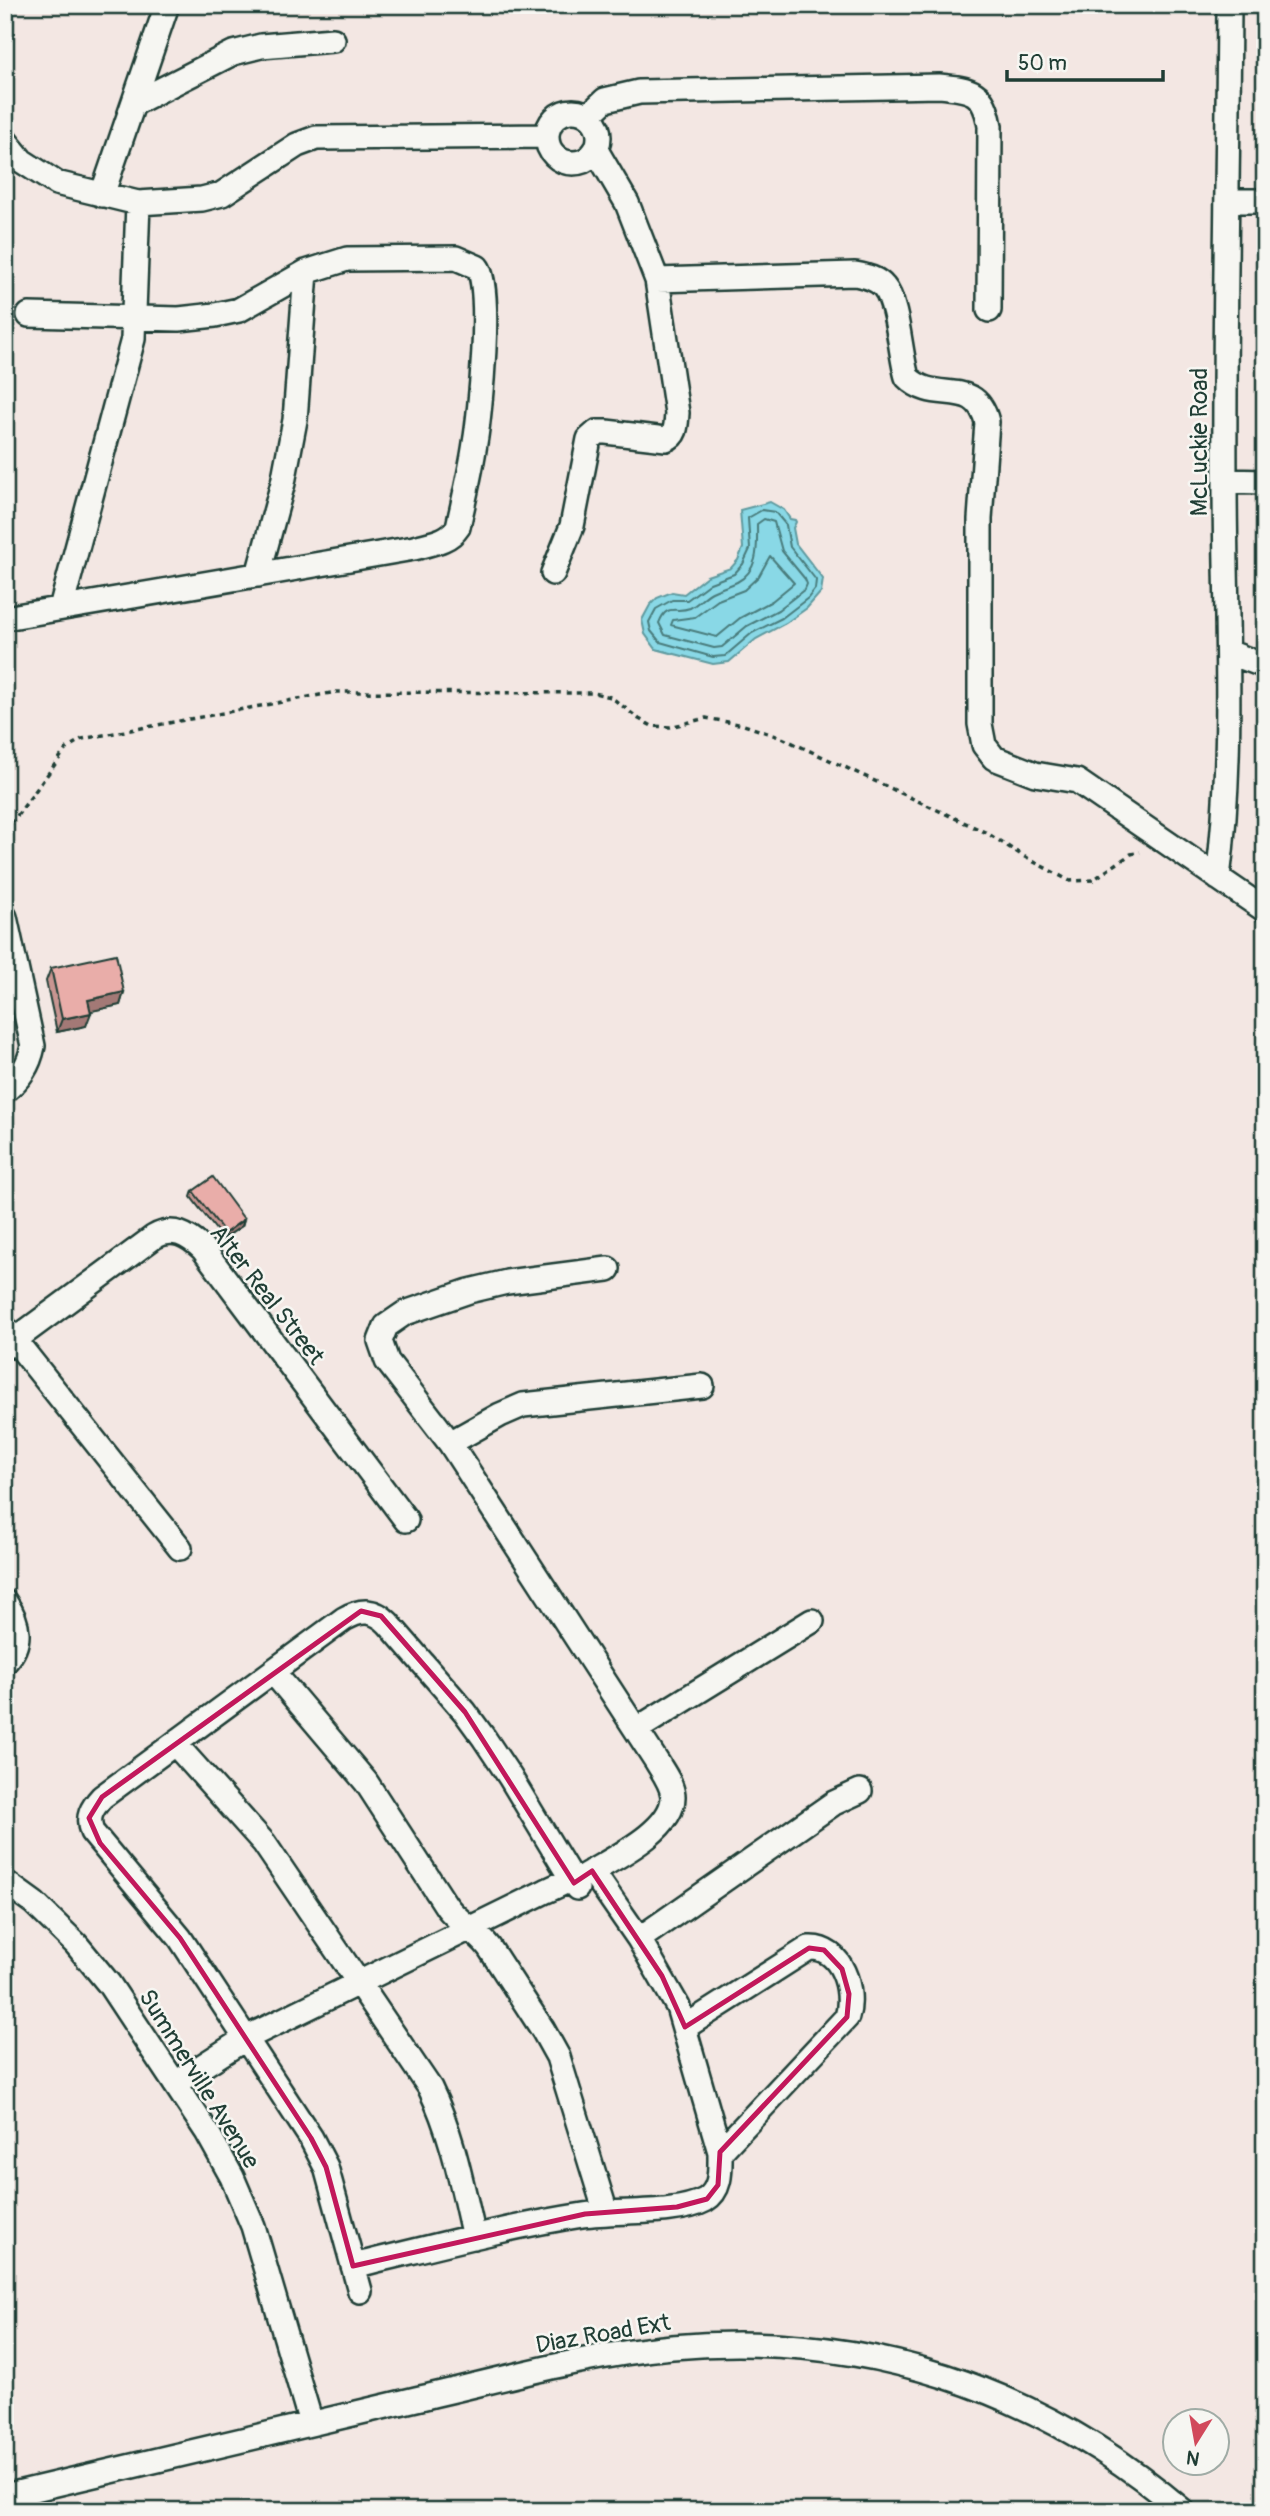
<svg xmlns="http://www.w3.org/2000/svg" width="1270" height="2516" viewBox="0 0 1270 2516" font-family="Pangolin,sans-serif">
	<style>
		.water { fill: #89d8e6; stroke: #5f9a9f; stroke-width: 2 }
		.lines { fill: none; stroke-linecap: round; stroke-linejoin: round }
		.shore { stroke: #497b7b; stroke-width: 2 }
		.minor-casing { stroke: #1f3d34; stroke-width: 28 }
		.path { stroke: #1f3d34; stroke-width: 3.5; stroke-dasharray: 5 5; stroke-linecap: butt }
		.minor { stroke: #f6f6f2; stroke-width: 23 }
		.wall { fill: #c89591; stroke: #1f3d34; stroke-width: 2 }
		.shaded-wall { fill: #a37976; stroke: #1f3d34; stroke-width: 2 }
		.building { fill: #e9ada9; stroke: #1f3d34; stroke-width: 2 }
		.marked { fill: none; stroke: #c2185b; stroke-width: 5; stroke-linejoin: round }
		.labels { text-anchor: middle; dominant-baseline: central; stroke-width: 5; stroke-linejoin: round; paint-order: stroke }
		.street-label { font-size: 24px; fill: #1f3d34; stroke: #f6f6f2 }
	</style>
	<rect width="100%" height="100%" fill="#f3e7e3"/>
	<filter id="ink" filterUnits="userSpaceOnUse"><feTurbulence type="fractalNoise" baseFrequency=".0143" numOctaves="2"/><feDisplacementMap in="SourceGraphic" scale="14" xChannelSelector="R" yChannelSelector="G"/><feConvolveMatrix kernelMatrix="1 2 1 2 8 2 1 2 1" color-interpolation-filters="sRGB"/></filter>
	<g filter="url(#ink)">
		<path class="water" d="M770,502L784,510L790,519L795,520L796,522L793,528L796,544L823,579L821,592L807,608L786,623L756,639L729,662L713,664L656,649L645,634L642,620L650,605L657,598L672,592L684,594L707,576L731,568L738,560L743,548L740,510Z"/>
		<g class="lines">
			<path class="shore" d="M762,510L775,512L786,525L790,547L816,580L815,589L808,598L782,618L752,633L725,656L713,657L660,642L651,631L649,622L656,609L672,600H687L710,583L734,574L743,564L750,549L748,518Z
				M764,519L774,522L782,551L805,579L807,584L805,589L778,610L747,626L722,647L714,648L665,635L659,623C667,602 675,614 690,608C698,604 704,596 712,592C720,588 729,586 737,582C760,570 757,545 757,524Z
				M770,556L794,583L772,601L740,618L717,637L671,625L673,620L695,617L718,600L744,590L759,576Z"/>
			<defs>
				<path id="minor" d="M135,103L233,53L261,46L333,40
					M547 137a26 26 0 1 1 52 0a26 26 0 1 1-52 0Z
					M589,115L605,100L639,92L939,86C972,89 984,91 990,126L989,310
					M5,140L22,161L56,183L138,203L202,199L222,194L297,145L316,138L546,136
					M102,195L167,5
					M1227,201H1265
					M657,280L855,274C865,276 877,278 884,287C898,303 900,354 907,377C935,406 975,375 987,422L980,519V724L984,745L994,758L1035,774L1077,781L1265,910
					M1225,481L1265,482
					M553,573L572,526L589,439L597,432H606L666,439C677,435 676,424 677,413L657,280L627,203L596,150
					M258,575L283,483L295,420L306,272
					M61,608L133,339L138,203
					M5,618L414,548C431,543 448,542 458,527C464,499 471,471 475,443C480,414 493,285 477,267L456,258L347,259L306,272L239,310L215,315L179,319L29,315
					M1228,652L1265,666
					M1218,878C1235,746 1225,613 1225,481C1224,323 1228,164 1229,5
					M5,917L33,1046C29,1066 20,1078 5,1091
					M5,1328L180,1548
					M5,1347L154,1237C173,1226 188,1235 203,1249L406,1520
					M450,1443L500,1415L523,1405L702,1386
					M5,1602C19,1622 23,1643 5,1662
					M273,1672L366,1782L447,1907C459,1923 477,1931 489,1947L543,2030L558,2057L606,2213
					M637,1729L812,1621
					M176,1745L264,1843L430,2088C453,2135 462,2186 474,2237
					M5,1882L34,1903L76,1944L109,1984L207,2132L232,2177L253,2226L311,2423
					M639,1939L834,1803L860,1791
					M685,2027L809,1948C842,1946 855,1991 847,2017L720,2152
					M176,2083L246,2038L546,1891L572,1879L584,1876C610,1860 674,1831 673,1796C672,1784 663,1772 657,1762L450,1443L387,1361L380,1341L386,1326L405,1313L469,1291L507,1282L608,1269
					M353,2266C429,2248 505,2227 583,2215C616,2210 677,2215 705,2200C722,2190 720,2169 720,2152L678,2007L639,1939L592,1871
					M360,2291L326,2167L311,2138L180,1938L92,1832C86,1817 92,1808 102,1797L344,1619C361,1609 374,1609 388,1623L465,1712L484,1738L510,1777L577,1888
					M5,2496C142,2463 279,2430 416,2399C500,2380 585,2355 672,2347C862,2330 1038,2387 1183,2511"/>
			</defs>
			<use href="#minor" class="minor-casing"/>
			<path class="path" d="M5,832L67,748L82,739L336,692L594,693L611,697L639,719L652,726L670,727L706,718L744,725L782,738L987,833L1023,856L1070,881L1093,880L1131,854L1140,852"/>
			<use href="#minor" class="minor"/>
		</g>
		<path class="wall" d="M51,968L124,992L120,1005L90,1011L86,1026L57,1032L46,981Z
			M193,1191L244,1219L242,1226L223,1239L191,1197Z"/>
		<path class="shaded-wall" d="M124,992L120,1005L83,1013L88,1000Z
			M91,1013L86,1026L57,1032L62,1019Z
			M244,1219L242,1226L223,1239L225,1233Z"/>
		<path class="building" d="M116,954L124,992L88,1000L91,1013L62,1019L51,968Z
			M213,1177L244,1219L225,1233L193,1191Z"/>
	</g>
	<path class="marked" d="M361,1611L381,1616L465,1712L574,1883L592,1871L662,1976L685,2027L809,1948L824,1950L842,1969L849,1994L847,2017L720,2152L718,2185L707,2199L677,2207L585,2214L353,2266L326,2167L311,2138L180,1938L100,1843L89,1818L102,1797Z"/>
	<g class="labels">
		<g class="street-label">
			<text transform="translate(1199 442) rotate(-90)">McLuckie Road</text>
			<text transform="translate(267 1295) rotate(52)">Alter Real Street</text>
			<text transform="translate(199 2079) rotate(58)">Summerville Avenue</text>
			<text transform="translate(603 2334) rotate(-10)">Diaz Road Ext</text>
		</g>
	</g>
	<rect width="1270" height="2516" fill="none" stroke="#f6f6f2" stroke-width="28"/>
	<rect x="14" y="14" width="1242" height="2488" fill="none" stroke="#1f3d34" stroke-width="2.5" filter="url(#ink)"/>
	<g transform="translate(1196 2442) rotate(191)"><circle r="33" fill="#f6f6f2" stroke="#a0aca6" stroke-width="2"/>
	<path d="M0-5L12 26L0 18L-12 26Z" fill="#d1495b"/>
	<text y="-10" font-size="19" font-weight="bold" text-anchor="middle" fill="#1f3d34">N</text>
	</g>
	<path d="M1007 70v10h156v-10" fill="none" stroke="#1f3d34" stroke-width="3.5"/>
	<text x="1018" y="70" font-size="21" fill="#1f3d34" stroke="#f6f6f2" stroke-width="5" paint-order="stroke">50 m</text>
</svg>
